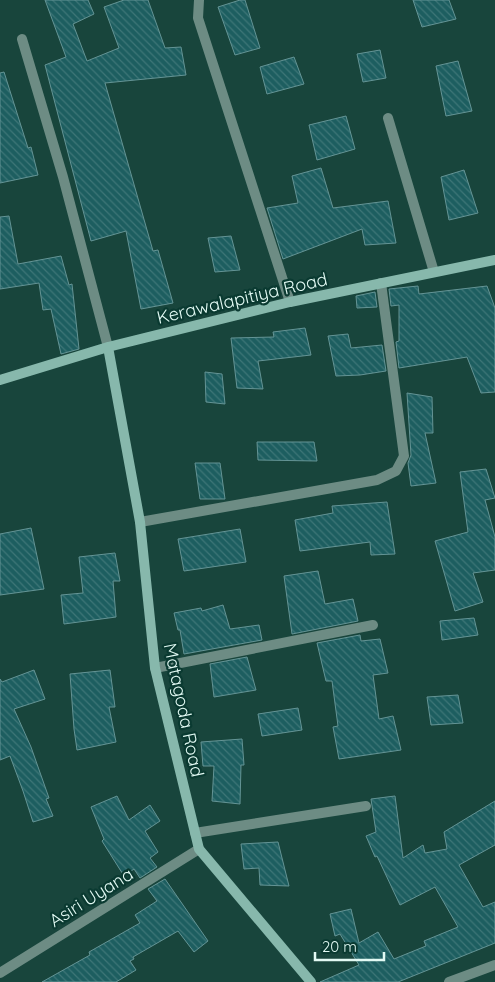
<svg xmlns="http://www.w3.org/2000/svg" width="495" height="982" viewBox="0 0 495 982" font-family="Quicksand,sans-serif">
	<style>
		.building { fill: url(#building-back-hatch); stroke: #649495 }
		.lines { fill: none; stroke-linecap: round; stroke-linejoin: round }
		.street { stroke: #6d8c84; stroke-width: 10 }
		.secondary { stroke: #87b8ac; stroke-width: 10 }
		.labels { text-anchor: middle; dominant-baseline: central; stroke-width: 4.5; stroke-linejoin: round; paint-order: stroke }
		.street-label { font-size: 18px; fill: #e3faf4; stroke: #0a3a31 }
	</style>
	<defs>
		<pattern id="building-back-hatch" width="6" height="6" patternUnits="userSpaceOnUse" patternTransform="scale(1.25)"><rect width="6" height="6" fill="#1d5e60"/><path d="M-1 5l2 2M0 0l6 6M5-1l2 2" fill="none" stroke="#3e7677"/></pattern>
	</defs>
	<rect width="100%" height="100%" fill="#18453c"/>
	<path class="building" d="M45,0H88L94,14L73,24L87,61L119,48L104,7L124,0H148L165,48L181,47L186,75L105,83L153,251L158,250L173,303L141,309L126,231L91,241L45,65L66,57Z
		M240,0H245L260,48L235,55L218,7Z
		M413,0H449L456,19L422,27Z
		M380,50L386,78L363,82L357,54Z
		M294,57L304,84L267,94L260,67Z
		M458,61L472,111L446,116L436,66Z
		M4,72L28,148L31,147L38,175L0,183V73Z
		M346,116L355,149L317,160L309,125Z
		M321,168L333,208L388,201L396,243L365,245L362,229L283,259L267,208L298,203L292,176Z
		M464,170L478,213L449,220L441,177Z
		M9,216L18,264L61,256L69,285L72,284L79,349L61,354L51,309L43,310L39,283L0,289V217Z
		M231,236L240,270L215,272L208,238Z
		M418,286L419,294L487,286L495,308V392L481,393L467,357L399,368L396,342L399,341V305L391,306L389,289Z
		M375,292L377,307L357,308L356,296Z
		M305,328L311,355L258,361L263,389L237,388L231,338L274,337L273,332Z
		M348,334L351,348L382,345L386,371L360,375L336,376L328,336Z
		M205,372L222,374L225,404L206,402Z
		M407,393L432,397L433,433H425L436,483L411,486L408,463L411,455Z
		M257,442H314L317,461L258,460Z
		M195,463H220L225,499H200Z
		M486,469L495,498L485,500L495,537V570L473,573L483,602L455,611L435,541L468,532L460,472Z
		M387,502L395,554L371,555L370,542L300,551L295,520L333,513L332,506Z
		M31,528L44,589L0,595V534Z
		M240,529L246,562L184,571L178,539Z
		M115,553L120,581H113L116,617L64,624L61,595L83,593L79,557Z
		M318,571L325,604L353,599L358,621L292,634L284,576Z
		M223,605L230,629L259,625L262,640L184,654L180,630H178L174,613L201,608L202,611Z
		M474,618L478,635L442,640L440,621Z
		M360,635L361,641L380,639L388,673L373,675L379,719L393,716L401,750L339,759L333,727L338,726L332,681H326L317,643Z
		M247,657L256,690L214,697L210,664Z
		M34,670L45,699L14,709L31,747L49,798L46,799L53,816L33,822L23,791L10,756L0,760V679L2,682Z
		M110,670L115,707H109L116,742L77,750L74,729L70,674Z
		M458,695L463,723L431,725L427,697Z
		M298,708L302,730L262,736L258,714Z
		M242,739L244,765H241L240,804L212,801L214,766H203L201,742Z
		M117,796L129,820L150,805L160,821L145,831L158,852L150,858L157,867L140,878L134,869L124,876L102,841L104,839L91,807Z
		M395,796L403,858L423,845L425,853L447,849L444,832L495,801V845L459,865L483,907L495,902V943L398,982H320L359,965L340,934L335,936L330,914L351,909L359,943L378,932L394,959L426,946L424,941L458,927L435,887L400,905L377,856L375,857L366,836L376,832L371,799Z
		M278,842L289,886L260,885L259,868L244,869L241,844Z
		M165,879L208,941L194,952L178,931L133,957L134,959L130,961L136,970L116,982H42L90,955L89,952L140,923L135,915L157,901L148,889Z"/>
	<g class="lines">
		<path class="street" d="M199,0L198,18L290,302
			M22,39L63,177L108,347
			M388,118L434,272
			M140,522L377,480L396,471L404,456L381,283
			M155,668L373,625
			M195,833L366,806
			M0,973L199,849
			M449,982L495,965"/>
		<path class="secondary" d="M108,347L140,522L155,668L199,849L311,982
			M0,380L108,347L290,302L495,260"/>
	</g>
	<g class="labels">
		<g class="street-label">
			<text transform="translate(242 298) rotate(-13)">Kerawalapitiya Road</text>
			<text transform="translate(184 710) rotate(78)">Matagoda Road</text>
			<text transform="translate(91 897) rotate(-32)">Asiri Uyana</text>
		</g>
	</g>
	<path d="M315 952v8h69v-8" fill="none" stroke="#e3faf4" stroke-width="2.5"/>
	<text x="322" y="952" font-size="15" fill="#e3faf4" stroke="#0a3a31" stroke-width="4" paint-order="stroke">20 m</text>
</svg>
